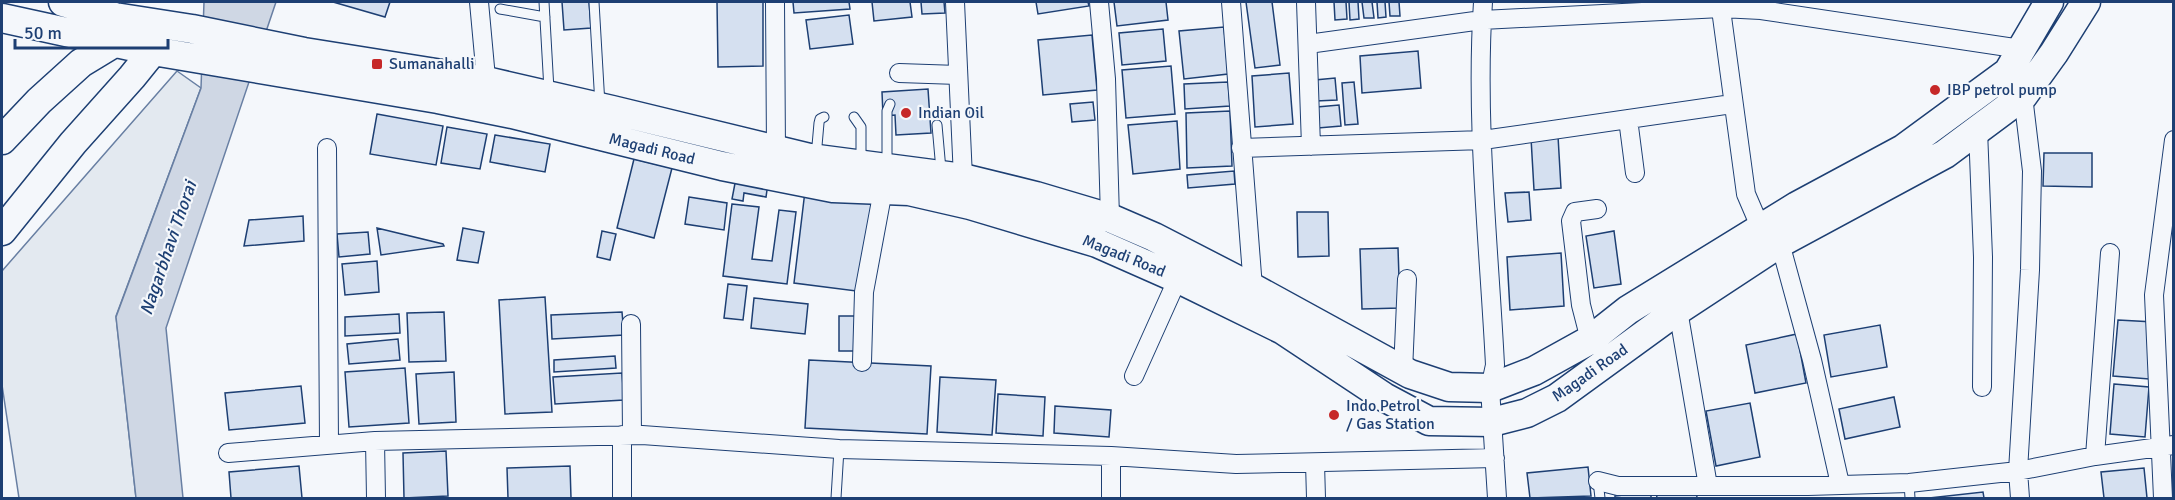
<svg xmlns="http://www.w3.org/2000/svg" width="2175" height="500" viewBox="0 0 2175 500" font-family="Signika,sans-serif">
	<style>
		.green { fill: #e3e9f0; stroke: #687fa3; stroke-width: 1.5 }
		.water { fill: #cfd7e4; stroke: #687fa3; stroke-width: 1.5 }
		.building { fill: #d5e0f0; stroke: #1d3f73; stroke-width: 1.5 }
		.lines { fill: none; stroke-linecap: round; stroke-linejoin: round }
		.service-casing { stroke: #1d3f73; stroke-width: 11 }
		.minor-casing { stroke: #1d3f73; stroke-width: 20 }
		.primary-casing { stroke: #1d3f73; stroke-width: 31 }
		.service { stroke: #f4f7fb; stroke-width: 9 }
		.minor { stroke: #f4f7fb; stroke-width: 18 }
		.primary { stroke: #f4f7fb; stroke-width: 28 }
		.poi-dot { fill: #c62828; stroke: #f4f7fb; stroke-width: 2 }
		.labels { text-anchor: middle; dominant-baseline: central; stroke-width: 4.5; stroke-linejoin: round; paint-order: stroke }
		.poi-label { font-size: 16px; fill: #1d3f73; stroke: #f4f7fb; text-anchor: start }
		.street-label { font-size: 16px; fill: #1d3f73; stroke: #f4f7fb }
		.water-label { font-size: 18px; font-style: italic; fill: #1d3f73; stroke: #f4f7fb }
	</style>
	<rect width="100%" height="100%" fill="#f4f7fb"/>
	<path class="green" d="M177,71L201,88L116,316L136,498H19L2,385V271Z"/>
	<path class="water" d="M204,2H276L166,328L183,498H136L116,317L201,88Z"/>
	<path class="building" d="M333,2H390L385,17Z
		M562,2H589L591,28L564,30Z
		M717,2H763V66L718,67Z
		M793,2H849L850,9L794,13Z
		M872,2H910L912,17L874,21Z
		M921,2H944L945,13L922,14Z
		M1036,2H1088L1089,6L1038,14Z
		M1114,2H1166L1168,20L1117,26Z
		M1246,2H1272L1280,65L1255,68Z
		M1334,2H1346L1347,19L1335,20Z
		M1349,2H1358L1359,19L1350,20Z
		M1362,2H1372L1374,18H1364Z
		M1377,2H1385L1386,17L1378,18Z
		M1389,2H1399L1400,16H1390Z
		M849,15L853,44L810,49L806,20Z
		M1224,27L1228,74L1184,79L1179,31Z
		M1163,29L1166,61L1122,65L1119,33Z
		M1092,35L1097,90L1043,95L1038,40Z
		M1418,51L1421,88L1362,93L1360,56Z
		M1171,66L1175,114L1126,118L1122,70Z
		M1289,73L1293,124L1255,127L1252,76Z
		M1335,78L1337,100L1316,101L1315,80Z
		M1228,82L1230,106L1185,109L1184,84Z
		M1354,82L1358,124L1345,125L1342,83Z
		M928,89L931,133L896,135L895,115L883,116L882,92Z
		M1093,102L1095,120L1072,122L1070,104Z
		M1339,105L1341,126L1318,128L1317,107Z
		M1230,111L1232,166L1187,168L1186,113Z
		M377,114L443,126L436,165L370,154Z
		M1177,121L1180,169L1133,174L1128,125Z
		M447,127L487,134L480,169L441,163Z
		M495,135L550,144L545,172L490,162Z
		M1558,136L1561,188L1534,190L1531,138Z
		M2044,153H2092V187L2043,186Z
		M634,159L672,168L654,238L617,228Z
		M1234,171L1235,184L1188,188L1187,175Z
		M736,178L768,183L766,197L744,193L743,201L732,199Z
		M805,191L876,200L864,292L794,283Z
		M1529,192L1531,220L1508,222L1505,193Z
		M689,197L727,203L724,230L685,224Z
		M732,204L759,207L752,259L772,261L779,210L796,212L787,284L723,276Z
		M1297,212H1328L1329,256L1298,257Z
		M303,216L304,241L244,246L249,220Z
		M377,228L443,244L444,246L381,255Z
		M463,228L484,232L478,263L457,260Z
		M602,231L616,234L610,260L597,257Z
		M1614,231L1621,284L1594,288L1586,236Z
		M368,232L370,254L339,257L337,234Z
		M1398,248L1400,308L1362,309L1360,249Z
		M1561,253L1564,306L1510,310L1507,257Z
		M377,261L379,292L345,295L342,264Z
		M728,284L747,286L743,320L724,318Z
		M545,297L552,412L505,414L499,300Z
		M754,298L808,304L805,334L751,328Z
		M444,312L446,361L409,362L407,313Z
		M622,312L624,335L552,339L551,315Z
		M399,314L400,333L345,336V317Z
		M839,316H860L859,351H839Z
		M2118,320L2154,322L2149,379L2113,376Z
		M1880,325L1887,367L1831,377L1824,335Z
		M1797,334L1806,383L1755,393L1746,345Z
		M398,339L400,360L349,364L347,344Z
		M615,356L616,368L554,372V360Z
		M809,360L931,366L927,434L805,428Z
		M405,368L409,423L349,427L345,372Z
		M454,372L456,422L419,424L416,374Z
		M622,373L624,400L555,404L553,377Z
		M940,377L996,380L992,435L937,432Z
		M2114,384L2149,387L2145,437L2110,434Z
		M301,386L305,423L229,430L225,393Z
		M998,394L1045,397L1043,436L996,433Z
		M1894,397L1900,427L1845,439L1839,409Z
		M1750,403L1760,457L1716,466L1706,411Z
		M1055,406L1111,410L1109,437L1054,433Z
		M446,451L448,496L404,498L403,453Z
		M299,466L302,498H231L229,472Z
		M570,466L571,498H508L507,468Z
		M1588,467L1591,496L1530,498L1527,473Z
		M2144,468L2147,498H2104L2101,472Z
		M1696,487L1697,498H1657L1656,491Z
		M1651,492V498H1615V496Z
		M1983,492L1984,498H1929Z"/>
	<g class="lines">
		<defs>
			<path id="service" d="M544,2L549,90
				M594,2L600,105
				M500,9L545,17
				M854,117L861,127V161
				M937,125L941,170
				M816,157L819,123L820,119L824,117
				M887,166V111L890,104
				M1598,481L1600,498
				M1909,483L1910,498
				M836,498L839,449"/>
			<path id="minor" d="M479,2L487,89
				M775,2L776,151
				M955,2L963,178
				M1099,2L1106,79L1110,218
				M1231,2L1253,288
				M1306,2L1311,146
				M1483,2C1475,121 1489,246 1495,365L1490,388L1497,498
				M1720,2L1746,194L1761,229
				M1308,44L1482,20L1721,8L1761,10L2021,49
				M899,73L958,75
				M1628,119L1635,173
				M1978,130L1983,257L1982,387
				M327,148L329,444
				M1241,148L1483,140L1732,104
				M1780,243L1812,360L1840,484
				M1678,310L1708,486
				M631,324L632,435
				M1590,340L1581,305L1571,221L1575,212L1597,209
				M862,362L864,292L883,190
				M1403,371L1407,279
				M1134,376L1178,278
				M375,441L376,498
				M228,453L375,441L642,435L839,449L1111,456L1236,464L1495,458
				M1111,456V498
				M2095,456L2110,253
				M1315,463L1316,498
				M1598,481L1618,486H1808L1909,483L2018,471L2095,456L2174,445
				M622,498V435
				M2020,498L2018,471L2030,270L2032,171L2023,96
				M2163,498L2154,295L2174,140"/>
			<path id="primary" d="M63,2L115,17L192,29L304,52L486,81L612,110L810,158L963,178L1036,196L1110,218L1154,237L1253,288L1410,374L1449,387L1490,388L1534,371L1590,340L1628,310L1797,206L1903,149L2008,72L2049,2
				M2,18L153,51L438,99L512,114L722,166L833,188L909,191L970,205L1097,243L1183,281L1283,330L1384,397L1429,421L1492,422L1527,413L1557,398L1678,310L1780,243L1945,154L2023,96L2054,53L2086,2
				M2,140L39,101L81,63L114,43
				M2,231L73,143L132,77L153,51"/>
		</defs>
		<use href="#service" class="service-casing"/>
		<use href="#minor" class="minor-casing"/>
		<use href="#primary" class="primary-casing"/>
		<use href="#service" class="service"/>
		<use href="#minor" class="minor"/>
		<use href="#primary" class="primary"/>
	</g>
	<g class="poi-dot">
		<rect x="371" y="58" width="12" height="12" rx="3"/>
		<circle cx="1935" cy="90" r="6"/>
		<circle cx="906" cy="113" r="6"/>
		<circle cx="1334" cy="415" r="6"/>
	</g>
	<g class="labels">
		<g class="poi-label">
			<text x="389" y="64">Sumanahalli</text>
			<text x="1947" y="90">IBP petrol pump</text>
			<text x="918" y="113">Indian Oil</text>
			<text x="1346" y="406">Indo Petrol<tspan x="1346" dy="18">/ Gas Station</tspan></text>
		</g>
		<g class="street-label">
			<text transform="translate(652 149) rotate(14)">Magadi Road</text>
			<text transform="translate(1124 256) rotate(22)">Magadi Road</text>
			<text transform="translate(1590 373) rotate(-35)">Magadi Road</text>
		</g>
		<g class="water-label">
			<text transform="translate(168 248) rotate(-71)">Nagarbhavi Thorai</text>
		</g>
	</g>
	<rect width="2175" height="500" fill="none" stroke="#1d3f73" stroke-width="6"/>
	<path d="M15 39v9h153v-9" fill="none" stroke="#1d3f73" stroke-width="3"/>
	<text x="24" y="39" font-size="18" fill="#1d3f73" stroke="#f4f7fb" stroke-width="4.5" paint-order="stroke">50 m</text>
</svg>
